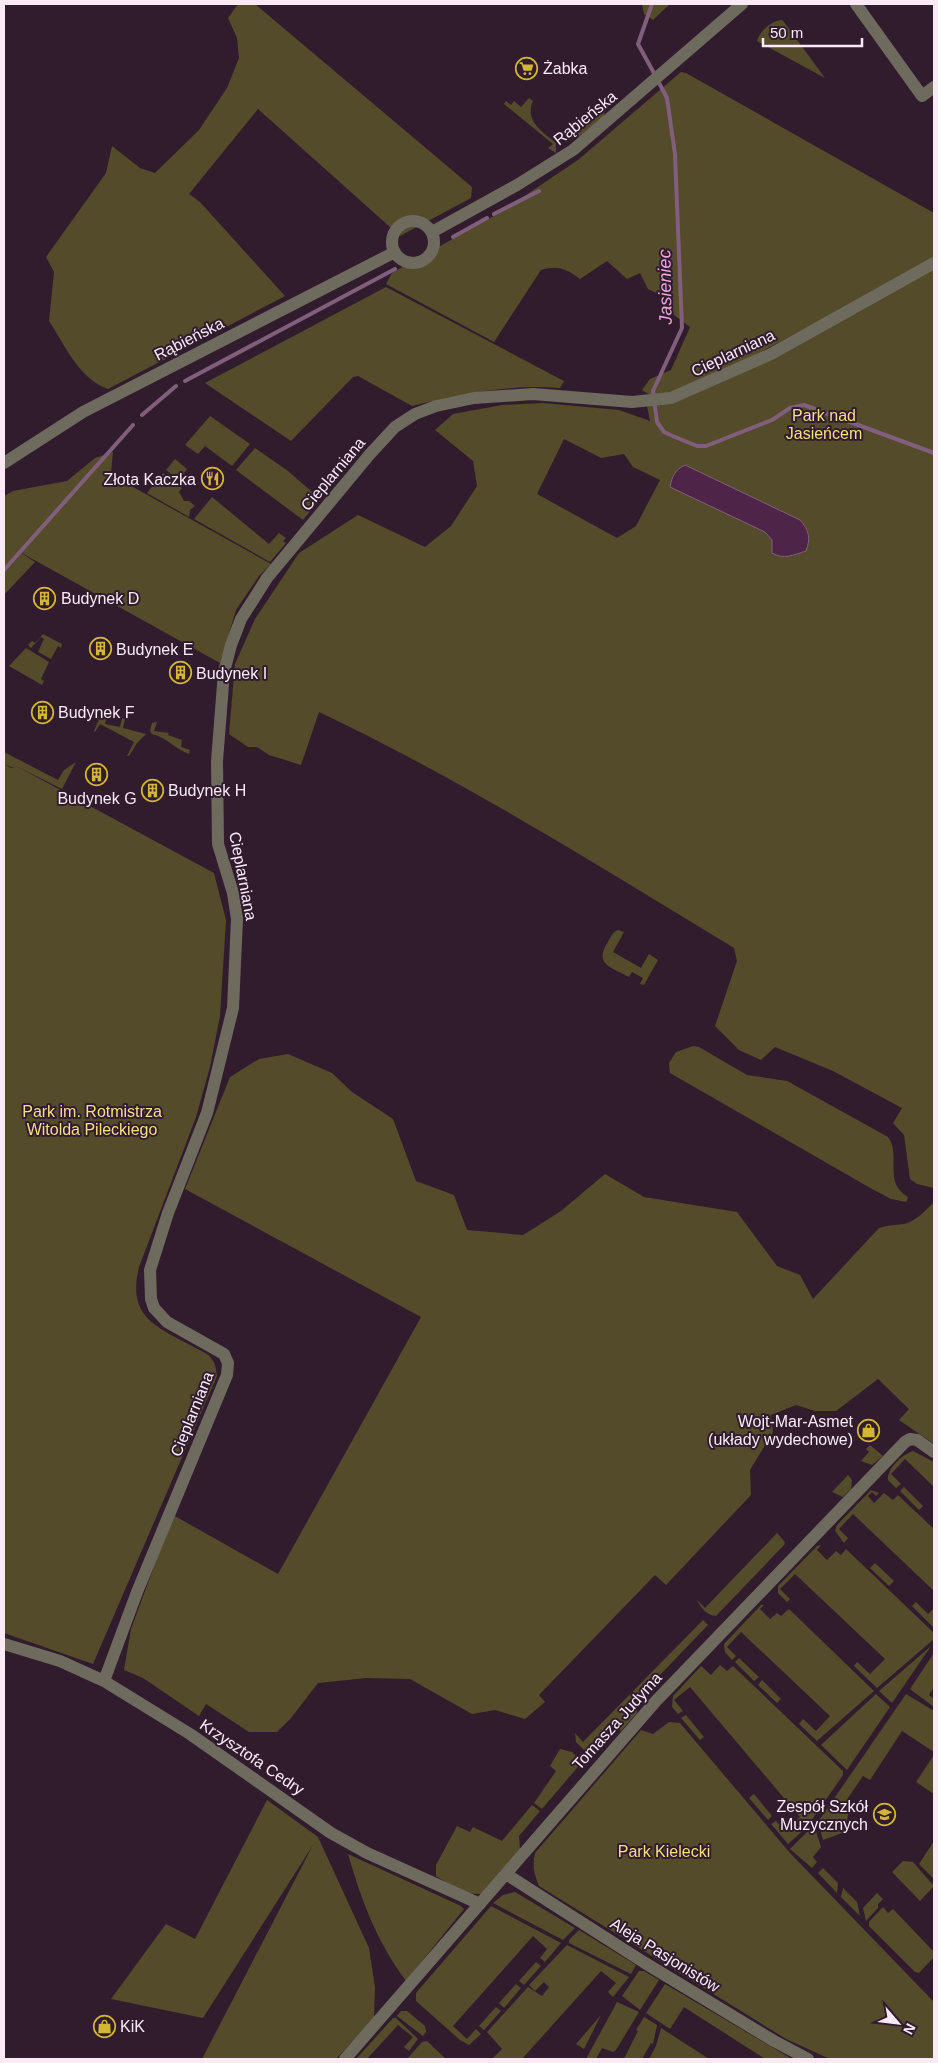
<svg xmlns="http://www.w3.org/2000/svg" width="938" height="2063" viewBox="0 0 938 2063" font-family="Arial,sans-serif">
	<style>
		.green { fill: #544b2a; fill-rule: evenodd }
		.water { fill: #4e2448; stroke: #815f7c }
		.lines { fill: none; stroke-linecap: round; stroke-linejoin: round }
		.stream { stroke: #815f7c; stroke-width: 4 }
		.minor { stroke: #6e6b5e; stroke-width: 12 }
		.tertiary { stroke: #6e6b5e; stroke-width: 12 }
		.labels { text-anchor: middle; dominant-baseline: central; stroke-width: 4; stroke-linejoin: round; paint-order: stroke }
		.poi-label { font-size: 16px; fill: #f9eaf6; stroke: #311c2e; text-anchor: start }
		.street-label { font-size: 16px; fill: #f9eaf6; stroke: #311c2e }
		.park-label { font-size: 16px; fill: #f6df85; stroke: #311c2e }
		.water-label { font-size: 18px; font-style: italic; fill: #eca4df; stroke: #311c2e }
	</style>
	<rect width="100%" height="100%" fill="#311c2e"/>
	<path class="green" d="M238,4H255L472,187L471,198L400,236L258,109L189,194L200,202L285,296L108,389C79,379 65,345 49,321L54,272L46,257L106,173L112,146L140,168L155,173L199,130L227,88L239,58L237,38L228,18Z
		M642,4H670L653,20L644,14Z
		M782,20L784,22L825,78L757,41C759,32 772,20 782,20Z
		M681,72L686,73L934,213V1188L917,1184L910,1179L904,1135L893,1123L902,1108L833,1071L775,1047L761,1060L739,1050L715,1026L737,961L734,948C598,865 462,780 319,712L301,765L269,755L257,747H248L229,734L235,664L255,619L299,553L358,515L425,547L451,526L477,486L473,461L435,430L453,414L502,405L543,403L619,410L650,421L647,406L663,404L642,390L650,379L671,370L690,327L674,315L669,299L648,289L640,273L627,279L607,261L580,279C567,269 557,265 541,270L494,342L386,284L392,273L499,213L578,160ZM808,327L720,382L730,368ZM564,439L601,458L624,454L633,467L660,480L636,526L617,538L537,494Z
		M529,98L533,101C524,121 543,132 556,143V153L548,148L553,144L504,104L506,101L511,105L514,101L521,107Z
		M605,106L604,117L579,137L568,139Z
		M386,287L564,381L560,388C510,384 461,394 412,406L358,376L353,377L291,441L205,383Z
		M210,416L250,444L232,466L205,446L198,454L185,445Z
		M255,448L288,471L320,499L303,520L236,470Z
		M113,452L111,473L117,478L271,564L259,576L236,610L220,663L18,551L35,562L4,595V496L13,491L67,481L95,458Z
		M175,459L187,469L179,480L166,470Z
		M163,473L182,488L179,492L184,501H189L195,506L190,510L189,517L147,493Z
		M212,497L269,544L279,533L286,538L283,541L286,543L270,562L194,519Z
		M43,634L62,644L61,648L58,646L51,659L38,652L44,639L41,637L31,648L28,645L32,641L35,643Z
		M26,648L49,662L41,679L44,681L42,685L9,666Z
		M108,713L105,724L120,727L122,718L125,719L123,728L146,734L137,743L129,756H127L134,742L100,724L95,732L94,731L101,715Z
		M157,722L154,731L169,733L168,735L182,740L181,747L190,750L189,754C175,749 166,737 152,734L150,731L152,723Z
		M4,752L58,780L64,770L76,762L62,789L16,766L214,873L226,920L220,1016L210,1067L196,1117L139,1267C127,1316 154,1326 192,1346C199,1350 209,1353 213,1361C216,1365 216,1371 217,1376L93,1664L4,1633V764L11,768L15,767H11L4,764Z
		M618,930L624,932L613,952L641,968L649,954L658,960L644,985L640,984L643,978L632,972L629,977C613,968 595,965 606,945C610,939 612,932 618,930Z
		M693,1046L699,1047L747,1075L787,1081L888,1137C902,1156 882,1181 908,1197L906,1202L891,1199L872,1189L670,1073L669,1063L676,1052Z
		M288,1054L332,1073L352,1092L393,1119L416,1181L454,1195L467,1230L523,1235L561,1211L605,1174L644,1197L737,1212L777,1266L800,1275L813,1299L879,1228C888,1225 895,1225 904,1224C915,1222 926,1210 934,1202V1444L899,1420L909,1409L878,1379L836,1411H815L796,1405L771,1415L773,1432L750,1470L751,1495L666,1585L655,1575L539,1695L545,1702L525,1719L495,1710L472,1714L410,1679L366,1678L318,1683L291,1718L277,1732H249L206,1704L199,1716L143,1678L124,1670L131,1629L173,1515L278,1574L421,1317L185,1189L230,1077L259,1059Z
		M870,1445L883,1456L872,1465L861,1461L869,1452L866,1449Z
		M913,1451L934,1462V1487L905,1459L891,1474L901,1484L896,1488L888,1480C887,1468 903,1454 913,1451Z
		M848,1475L852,1480L851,1489L843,1497L832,1492Z
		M904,1487L923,1506L919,1510L900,1491Z
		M871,1490L879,1493L876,1496L872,1492L868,1496L874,1503L884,1493L893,1500L898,1495L934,1529V1591L853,1514L839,1529L848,1538L844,1543L835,1531L837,1525Z
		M777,1533L785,1542L784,1545L716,1616C706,1615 702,1609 697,1600L705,1608Z
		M821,1545L817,1550L827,1560L836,1551L841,1555L846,1549L934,1633V1639L877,1688L854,1666L857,1662L870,1674L885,1659L795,1574L780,1589L790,1599L787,1602L778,1593V1586L817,1546Z
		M875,1563L894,1581L889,1586L870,1568Z
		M916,1602L928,1614L934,1608V1628L912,1606Z
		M761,1605H764L760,1609L770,1619L777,1613L781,1616L789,1609L874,1691L817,1741L799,1724L803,1719L816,1731L830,1716L741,1632L727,1647L736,1656L732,1660L725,1652L724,1644Z
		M703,1620L708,1625L634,1702L637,1705V1713L621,1731L614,1725L591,1751L584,1750L576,1742L575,1733L583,1742Z
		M931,1646L892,1703L879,1691Z
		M934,1653V1687L929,1695L934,1699V1707L910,1689Z
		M739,1658L759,1677L754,1681L735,1662Z
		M720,1665L727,1671L733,1666L843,1771V1775L807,1827L788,1844L771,1824L776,1821L785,1831L800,1817L690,1687L674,1700L683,1711L678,1714L672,1707L673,1696L701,1666L711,1675Z
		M762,1680L781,1699L777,1703L758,1685Z
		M876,1694L890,1707L847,1770L821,1745Z
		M906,1694L934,1711V1752L902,1731L870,1780L863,1776L848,1798L850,1804L845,1832L823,1840L818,1822Z
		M686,1715L704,1737L700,1740L681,1718Z
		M669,1722L680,1723L790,1853L934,2002V2059H830L786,2039L539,1886C534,1874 532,1866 535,1853L641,1730L653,1734Z
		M560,1749L572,1752L582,1762L542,1809L534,1803L556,1771L550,1766Z
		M934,1755V1794L916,1782Z
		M754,1794L772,1816L768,1820L749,1798Z
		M267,1800L318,1837L369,1948L375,1987L374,2018L336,2059H202L313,1845L203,2018L111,1999L166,1924L195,1939Z
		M532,1805L540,1811L519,1836L520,1849L484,1893C467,1898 450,1884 436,1876V1865L457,1826L470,1832L473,1827L502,1841Z
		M814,1825L821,1847L813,1857L817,1862L812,1868L790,1849Z
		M934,1841V1879L919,1864Z
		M348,1854L461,1906L464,1909L406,1981C376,1940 362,1902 348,1854Z
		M903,1861L913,1862L934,1886L920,1901L892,1872Z
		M823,1868L838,1883L837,1893L818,1873Z
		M843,1888L857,1902L860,1916L841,1897Z
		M515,1892L575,1928L563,1940L493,1903L503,1895Z
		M877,1893L883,1899L878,1904V1908L866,1921L863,1908Z
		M491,1906L561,1943L545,1962L540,1958L547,1949L533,1936L453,2026L467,2039L476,2029L481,2034L469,2045L460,2040L416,2001V1993Z
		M883,1907L888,1913L893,1909L934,1952V1957L919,1973L915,1972L869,1926V1922Z
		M579,1930L636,1965L631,1974L569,1943V1940Z
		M567,1945L629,1977L613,1997L608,1992L616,1983L601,1971L522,2059H492L502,2049L487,2032L528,1987L542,1996L549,1987L544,1982L535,1991L529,1985Z
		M536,1962L541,1966L524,1985L519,1981Z
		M639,1971H644L659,1980L640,2010L622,1996Z
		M516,1984L521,1988L504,2008L499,2003Z
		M665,1984L792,2059H765L684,2007L670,2029L646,2013Z
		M617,2002L639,2012L616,2050L613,2052L602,2048L596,2059H586Z
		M496,2007L501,2011L484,2030L479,2026Z
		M401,2011H407L425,2026L426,2032L423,2036L397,2016Z
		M601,2015L584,2049L576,2044Z
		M644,2017L657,2025L653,2044L651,2043L642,2059H624L638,2031L636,2030Z
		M393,2018H396L418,2039L409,2051L404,2047L413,2037L398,2025L367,2059H356Z
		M661,2028L709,2059H649L656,2046Z
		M427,2041L446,2059H407L422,2042Z"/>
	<path class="water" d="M685,465L800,520C809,530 811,538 806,551C793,555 784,560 772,553V540L765,532L670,487C672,476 675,470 685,465Z"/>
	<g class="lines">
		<path class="stream" d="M652,4L638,44L655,75
			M658,81L667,98L675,154L682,328L653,391L657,422L664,432L675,437L697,446H706L772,420L790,408L804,405L934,453
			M494,214L539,191
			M453,237L487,218
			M185,381L395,269
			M142,415L176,386
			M4,570L133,425"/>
		<path class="minor" d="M856,4L922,96L934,87
			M4,1644L60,1661L104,1681L190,1734L331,1833L367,1853L480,1904
			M104,1681L137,1592L227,1375L228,1363L224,1354L167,1322L154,1308L151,1299L150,1270L168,1213L207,1113L233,1008L237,919L233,893L218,844L217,761L224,672L231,645L241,619L267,578L370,454L395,427L415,414L436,406L474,398L503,396L533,394L632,402L671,398L771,354L934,263
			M506,1874L645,1963L774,2041L808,2059
			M345,2059L656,1701L905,1442L910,1439L917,1440L934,1452"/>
		<path class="tertiary" d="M392 242a21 21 0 1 1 42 0a21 21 0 1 1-42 0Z
			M432,232L517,185L573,150L742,4
			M4,463L83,412L395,252"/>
	</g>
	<defs>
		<symbol id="supermarket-ring" viewBox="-11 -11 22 22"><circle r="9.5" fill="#311c2e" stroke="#d3b635" stroke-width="1.5"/><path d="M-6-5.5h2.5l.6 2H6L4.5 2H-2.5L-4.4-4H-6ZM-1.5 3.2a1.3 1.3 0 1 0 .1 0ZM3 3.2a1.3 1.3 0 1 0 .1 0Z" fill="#d3b635"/></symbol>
		<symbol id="restaurant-ring" viewBox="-11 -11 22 22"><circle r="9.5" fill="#311c2e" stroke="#d3b635" stroke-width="1.5"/><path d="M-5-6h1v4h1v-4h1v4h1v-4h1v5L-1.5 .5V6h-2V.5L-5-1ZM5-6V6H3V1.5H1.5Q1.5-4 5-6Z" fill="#d3b635"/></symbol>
		<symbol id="building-ring" viewBox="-11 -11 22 22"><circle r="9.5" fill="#311c2e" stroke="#d3b635" stroke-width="1.5"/><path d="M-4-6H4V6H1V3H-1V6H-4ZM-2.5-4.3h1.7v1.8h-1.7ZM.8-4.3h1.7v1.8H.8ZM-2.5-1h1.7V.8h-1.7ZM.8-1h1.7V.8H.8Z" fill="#d3b635"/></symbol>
		<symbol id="shop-ring" viewBox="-11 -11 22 22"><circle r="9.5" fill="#311c2e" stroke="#d3b635" stroke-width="1.5"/><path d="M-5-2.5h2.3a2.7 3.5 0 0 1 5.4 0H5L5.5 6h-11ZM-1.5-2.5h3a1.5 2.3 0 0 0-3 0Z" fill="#d3b635"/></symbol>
		<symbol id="school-ring" viewBox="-11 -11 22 22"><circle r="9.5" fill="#311c2e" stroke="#d3b635" stroke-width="1.5"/><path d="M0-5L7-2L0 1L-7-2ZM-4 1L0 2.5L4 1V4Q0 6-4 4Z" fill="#d3b635"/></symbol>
	</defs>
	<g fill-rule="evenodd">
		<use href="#supermarket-ring" x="514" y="56" width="25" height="25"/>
		<use href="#restaurant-ring" x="200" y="466" width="25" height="25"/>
		<use href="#building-ring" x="32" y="586" width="25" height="25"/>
		<use href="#building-ring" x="88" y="636" width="25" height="25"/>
		<use href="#building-ring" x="168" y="660" width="25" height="25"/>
		<use href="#building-ring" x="30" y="700" width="25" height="25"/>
		<use href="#building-ring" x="84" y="762" width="25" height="25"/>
		<use href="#building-ring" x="140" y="778" width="25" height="25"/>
		<use href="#shop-ring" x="856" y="1418" width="25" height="25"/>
		<use href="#school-ring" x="872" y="1802" width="25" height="25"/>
		<use href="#shop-ring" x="92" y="2014" width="25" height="25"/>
	</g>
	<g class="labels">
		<g class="poi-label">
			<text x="543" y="68">Żabka</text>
			<text x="196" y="479" text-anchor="end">Złota Kaczka</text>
			<text x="61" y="598">Budynek D</text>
			<text x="116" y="649">Budynek E</text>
			<text x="196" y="673">Budynek I</text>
			<text x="58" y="712">Budynek F</text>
			<text x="168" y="790">Budynek H</text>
			<text x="97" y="798" text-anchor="middle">Budynek G</text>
			<text x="853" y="1421" text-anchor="end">Wojt-Mar-Asmet<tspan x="853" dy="18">(układy wydechowe)</tspan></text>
			<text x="868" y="1806" text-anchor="end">Zespół Szkół<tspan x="868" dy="18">Muzycznych</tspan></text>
			<text x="120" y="2026">KiK</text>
		</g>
		<g class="street-label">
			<text transform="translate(585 118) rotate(-39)">Rąbieńska</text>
			<text transform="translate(189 339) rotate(-27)">Rąbieńska</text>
			<text transform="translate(733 353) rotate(-25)">Cieplarniana</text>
			<text transform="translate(333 474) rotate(-50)">Cieplarniana</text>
			<text transform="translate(243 876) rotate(79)">Cieplarniana</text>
			<text transform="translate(192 1414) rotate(-68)">Cieplarniana</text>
			<text transform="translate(617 1721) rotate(-48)">Tomasza Judyma</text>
			<text transform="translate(252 1757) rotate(34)">Krzysztofa Cedry</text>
			<text transform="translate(665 1955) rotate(32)">Aleja Pasjonistów</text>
		</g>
		<g class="park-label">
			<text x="824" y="415">Park nad<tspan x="824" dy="18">Jasieńcem</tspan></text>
			<text x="92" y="1111">Park im. Rotmistrza<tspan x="92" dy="18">Witolda Pileckiego</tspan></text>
			<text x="664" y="1851">Park Kielecki</text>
		</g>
		<g class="water-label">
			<text transform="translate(665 287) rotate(-91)">Jasieniec</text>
		</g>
	</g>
	<rect width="938" height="2063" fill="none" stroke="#f9eaf6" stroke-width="10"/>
	<g transform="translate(898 2023) rotate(118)" stroke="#311c2e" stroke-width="4" paint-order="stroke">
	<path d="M0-4L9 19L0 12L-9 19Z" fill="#f9eaf6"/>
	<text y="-8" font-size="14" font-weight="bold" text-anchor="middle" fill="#f9eaf6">N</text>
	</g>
	<path d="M763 38v8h99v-8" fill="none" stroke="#f9eaf6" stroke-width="2.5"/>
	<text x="770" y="38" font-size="15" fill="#f9eaf6" stroke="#311c2e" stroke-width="4" paint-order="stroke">50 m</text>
</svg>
